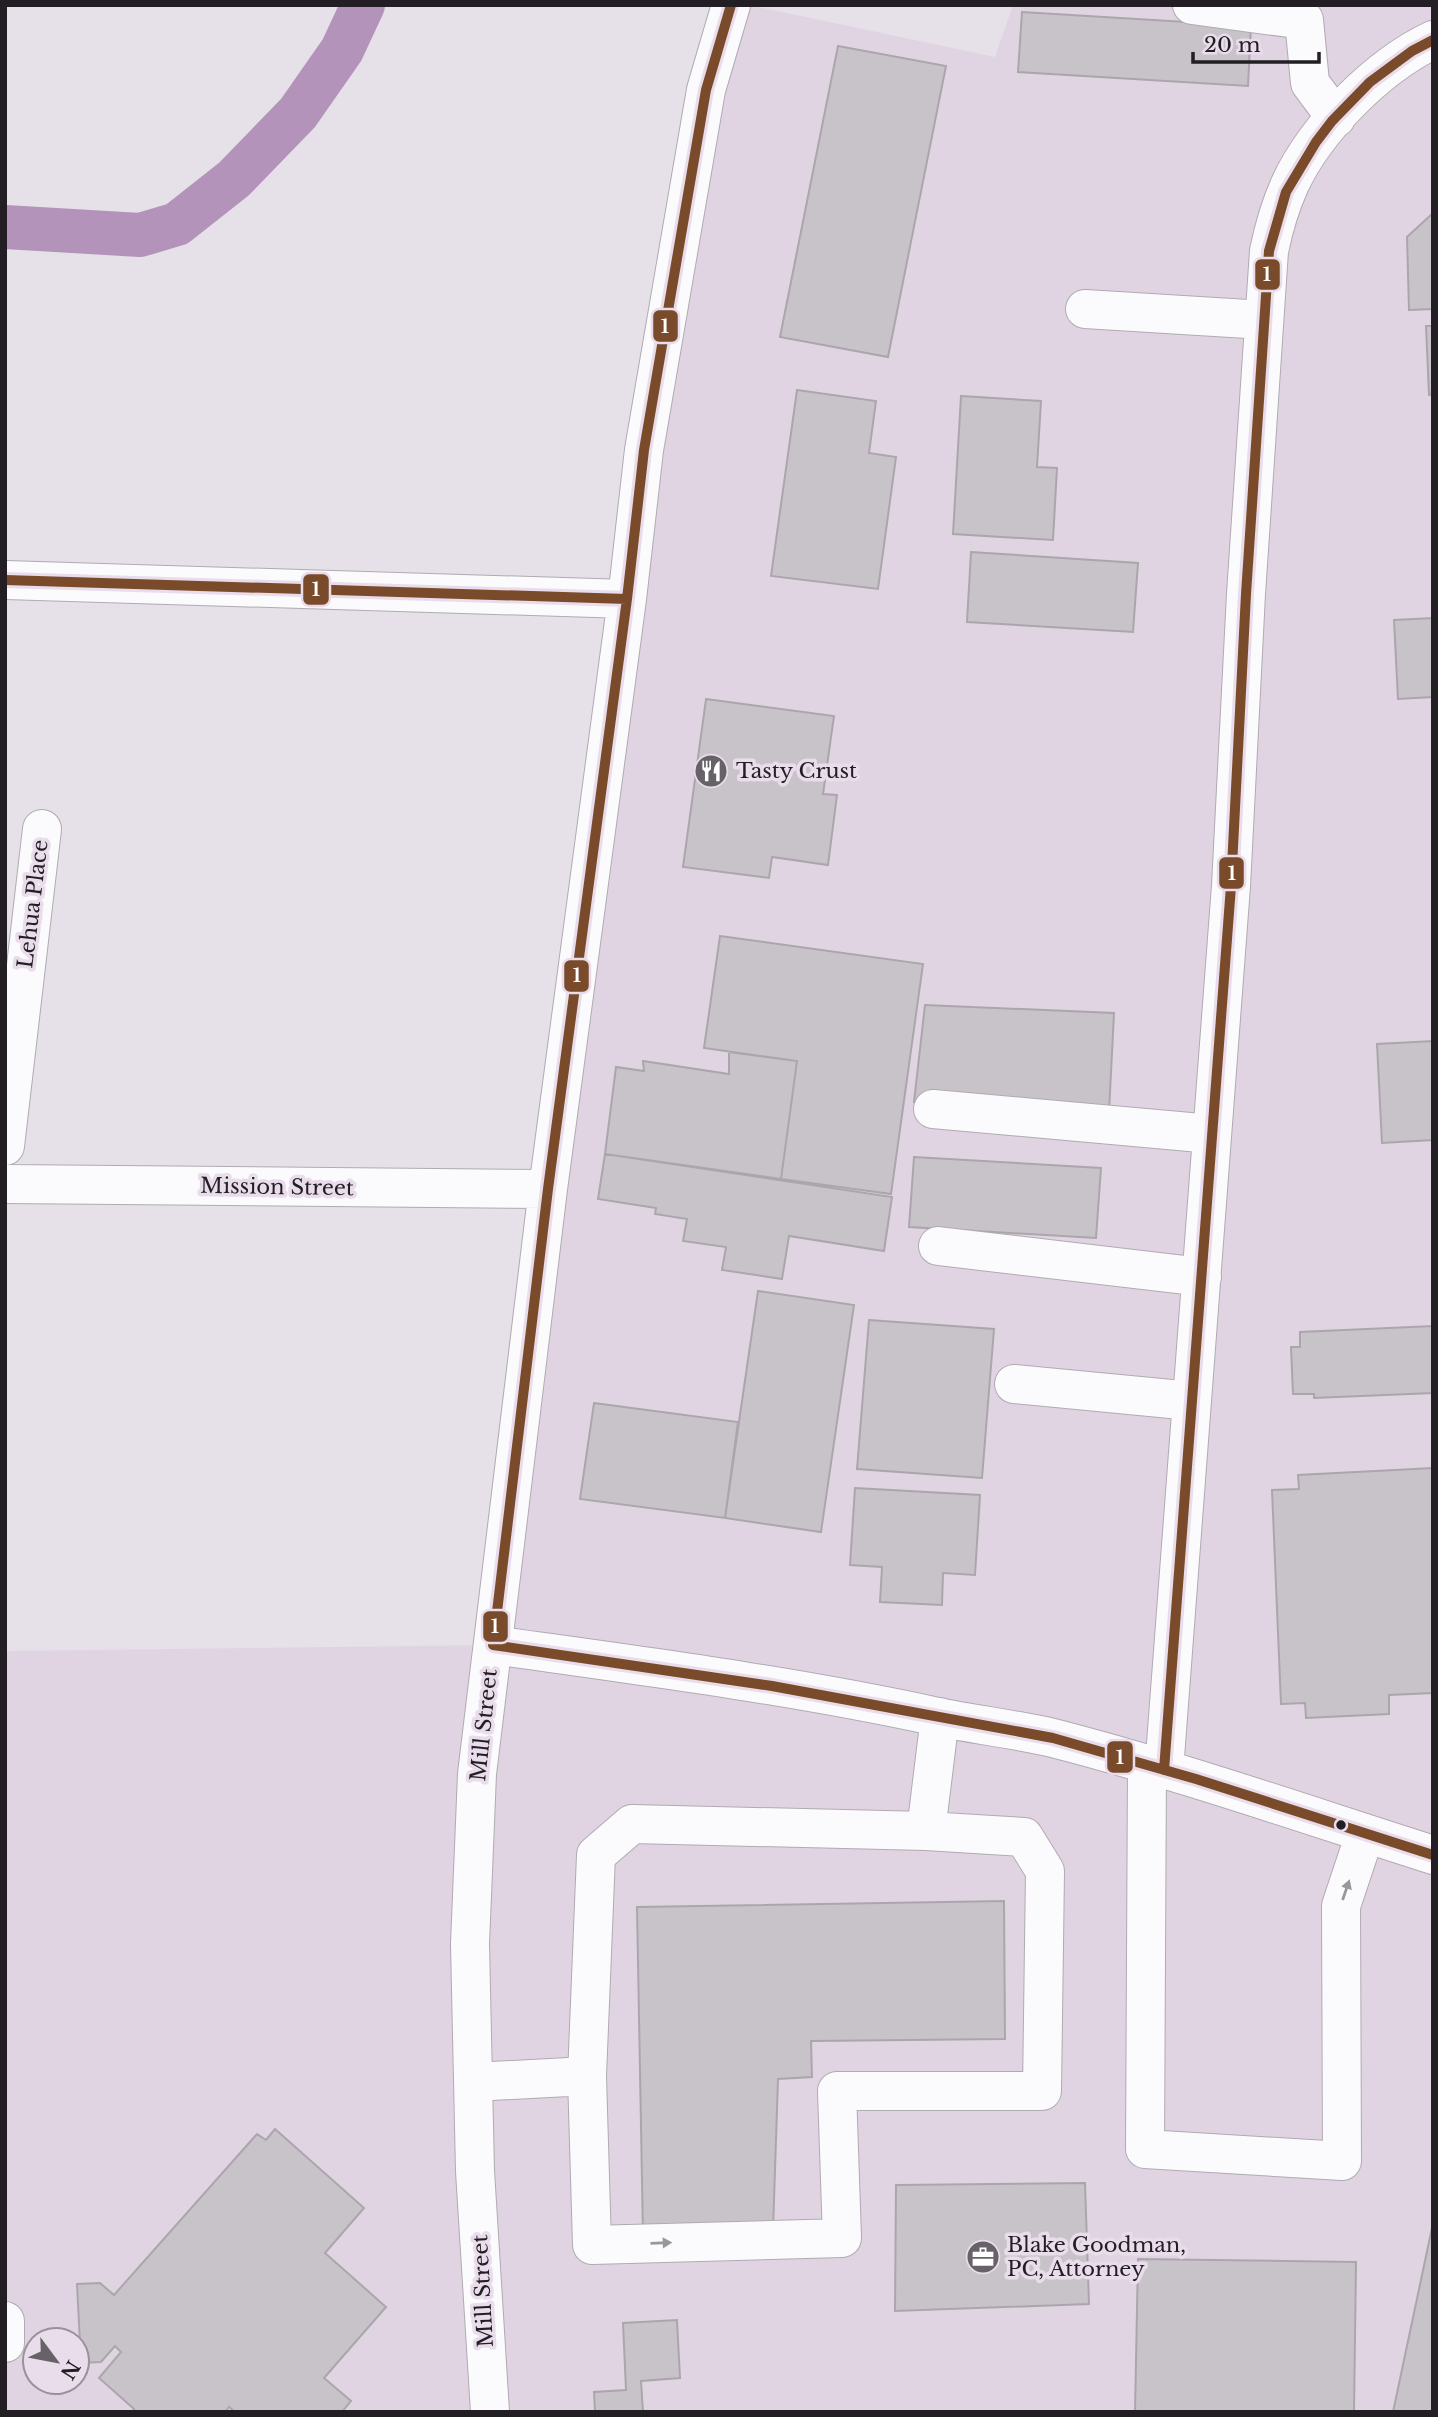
<svg xmlns="http://www.w3.org/2000/svg" width="1438" height="2417" viewBox="0 0 1438 2417" font-family="'Libre Baskerville',serif">
	<style>
		.built { fill: #e0d4e3; fill-rule: evenodd }
		.lines { fill: none; stroke-linecap: round; stroke-linejoin: round }
		.canal { stroke: #b493ba; stroke-width: 44 }
		.building { fill: #c8c3c9; stroke: #aba6ac; stroke-width: 2 }
		.minor-casing { stroke: #b0abb1; stroke-width: 40 }
		.minor { stroke: #fbfafc; stroke-width: 38 }
		.bus-1-casing { stroke: #e9dceb; stroke-width: 16 }
		.bus-1 { stroke: #7a4b2a; stroke-width: 10 }
		.oneway { fill: #99979a }
		.bus-dot { fill: #221e23; stroke: #e9dceb; stroke-width: 2.5 }
		.labels { text-anchor: middle; dominant-baseline: central; stroke-width: 7; stroke-linejoin: round; paint-order: stroke }
		.poi-label { font-size: 21px; fill: #221e23; stroke: #e9dceb; text-anchor: start }
		.street-label { font-size: 21px; fill: #221e23; stroke: #e9dceb }
		.line-badge { stroke: #e9dceb; stroke-width: 2.5 }
		.badge-label { font-size: 19px; text-anchor: middle; font-weight: bold; fill: #fff }
	</style>
	<rect width="100%" height="100%" fill="#e6e0e8"/>
	<path class="built" d="M749,5L995,57L1013,5H1433V2412H5V1651L493,1645L706,90ZM35,2340H77V2382H35Z"/>
	<g class="lines">
		<path class="canal" d="M5,227L140,235L177,224L234,179L298,113L342,50L363,5"/>
	</g>
	<path class="building" d="M1022,12L1251,26L1248,86L1018,72Z
		M838,46L946,66L888,357L780,337Z
		M1433,213V309L1409,310L1407,237Z
		M1426,326H1433V394L1429,395Z
		M797,390L876,401L869,453L896,457L878,589L771,576Z
		M961,396L1041,401L1037,467L1057,468L1053,540L953,534Z
		M971,552L1138,563L1133,632L967,622Z
		M1433,618V697L1398,699L1394,620Z
		M706,699L834,716L823,794L837,795L828,865L772,857L769,878L683,867Z
		M720,936L923,964L891,1194L781,1179L797,1061L704,1048Z
		M925,1005L1114,1013L1109,1112L914,1102Z
		M1433,1041V1140L1382,1143L1377,1044Z
		M729,1052L797,1061L781,1179L605,1154L616,1067L644,1071L643,1061L729,1074Z
		M605,1154L892,1197L884,1251L789,1236L782,1279L722,1270L726,1247L683,1241L687,1219L655,1214L656,1208L598,1199Z
		M914,1157L1101,1168L1096,1238L909,1227Z
		M758,1291L854,1305L821,1532L725,1518Z
		M869,1320L994,1329L982,1478L857,1469Z
		M1433,1326V1393L1314,1398V1394H1293L1291,1347H1300V1332Z
		M594,1403L738,1422L725,1518L580,1499Z
		M1433,1468V1693L1389,1695V1714L1306,1718L1305,1703L1281,1704L1272,1490L1299,1489L1298,1475Z
		M855,1488L980,1495L975,1575L943,1573L942,1605L880,1602L882,1567L850,1565Z
		M1004,1901L1005,2039L811,2041L812,2077L778,2079L773,2231L643,2236L637,1907Z
		M275,2129L364,2208L325,2253L386,2307L324,2378L351,2401L342,2412H235L229,2407L225,2412H132L134,2409L99,2378L121,2352L115,2346L101,2362L81,2363L77,2284L100,2283L114,2295L257,2134L266,2140Z
		M1085,2183L1089,2304L895,2311L896,2185Z
		M1433,2223V2412H1393Z
		M1138,2259L1356,2262L1354,2412H1135Z
		M677,2320L680,2378L641,2381L643,2412H595L594,2392L626,2390L623,2323Z"/>
	<g class="lines">
		<defs>
			<path id="minor" d="M1192,5L1304,20L1310,83L1336,118
				M1085,309L1264,320
				M5,580L627,599
				M933,1109L1212,1134
				M5,1146L42,829
				M5,1184L548,1189
				M938,1246L1202,1277
				M1014,1384L1192,1401
				M493,1645C642,1666 791,1685 938,1717C976,1725 1015,1729 1053,1738C1181,1771 1307,1815 1433,1855
				M1147,1766L1145,2149L1342,2161L1341,1906L1365,1834
				M1164,1770L1231,886L1246,594L1269,251C1274,227 1280,206 1290,184C1316,128 1378,66 1433,40
				M926,1831L940,1717
				M473,2082L587,2076L592,2245L842,2238L837,2091H1042L1045,1871L1024,1837L926,1831L632,1824L596,1855L587,2076
				M5,2321V2343
				M490,2412L475,2171L470,1944L477,1774L548,1189L627,599L644,450L706,90L731,5"/>
		</defs>
		<use href="#minor" class="minor-casing"/>
		<use href="#minor" class="minor"/>
		<defs>
			<path id="bus-1" d="M731,5L706,90L644,450L627,599L548,1189L493,1645L772,1686L1053,1738L1196,1779L1433,1855
				M5,580L627,599
				M1164,1770L1231,886L1246,594L1269,251L1286,192L1316,142L1332,121L1370,82L1412,51L1433,40"/>
		</defs>
		<use href="#bus-1" class="bus-1-casing"/>
		<use href="#bus-1" class="bus-1"/>
	</g>
	<defs><path id="oneway-solid" d="M-6-.8H1V-3.2L6.5 0L1 3.2V.8H-6Z" transform="scale(1.75)"/></defs>
	<g class="oneway">
		<use href="#oneway-solid" transform="translate(1346 1890) rotate(-71)"/>
		<use href="#oneway-solid" transform="translate(661 2243) rotate(-2)"/>
	</g>
	<defs>
		<symbol id="restaurant-disc" viewBox="-11 -11 22 22"><circle r="9.5" fill="#676268" stroke="#e9dceb"/><path d="M-5-6h1v4h1v-4h1v4h1v-4h1v5L-1.5 .5V6h-2V.5L-5-1ZM5-6V6H3V1.5H1.5Q1.5-4 5-6Z" fill="#fff"/></symbol>
		<symbol id="office-disc" viewBox="-11 -11 22 22"><circle r="9.5" fill="#676268" stroke="#e9dceb"/><path d="M-6-3h4V-5.5h4V-3h4V5H-6ZM-1-4.5V-3h2v-1.5ZM-6 0V1H6V0Z" fill="#fff"/></symbol>
	</defs>
	<g fill-rule="evenodd">
		<use href="#restaurant-disc" x="692" y="752" width="38" height="38"/>
		<use href="#office-disc" x="964" y="2238" width="38" height="38"/>
	</g>
	<circle class="bus-dot" cx="1341" cy="1825" r="6"/>
	<g class="labels">
		<g class="poi-label">
			<text x="736" y="771">Tasty Crust</text>
			<text x="1007" y="2245">Blake Goodman,<tspan x="1007" dy="24">PC, Attorney</tspan></text>
		</g>
		<g class="street-label">
			<text transform="translate(33 904) rotate(-83)">Lehua Place</text>
			<text transform="translate(277 1187) rotate(1)">Mission Street</text>
			<text transform="translate(484 1725) rotate(-84)">Mill Street</text>
			<text transform="translate(483 2291) rotate(-93)">Mill Street</text>
		</g>
	</g>
	<g class="line-badge">
		<rect x="1254" y="258" width="27" height="33" rx="7" fill="#7a4b2a"/>
		<rect x="652" y="309" width="27" height="34" rx="7" fill="#7a4b2a"/>
		<rect x="302" y="573" width="28" height="33" rx="7" fill="#7a4b2a"/>
		<rect x="1218" y="856" width="27" height="34" rx="7" fill="#7a4b2a"/>
		<rect x="563" y="959" width="27" height="34" rx="7" fill="#7a4b2a"/>
		<rect x="482" y="1610" width="27" height="33" rx="7" fill="#7a4b2a"/>
		<rect x="1106" y="1740" width="28" height="34" rx="7" fill="#7a4b2a"/>
	</g>
	<g class="badge-label">
		<text x="1267" y="281">1</text>
		<text x="665" y="333">1</text>
		<text x="316" y="596">1</text>
		<text x="1232" y="880">1</text>
		<text x="577" y="982">1</text>
		<text x="495" y="1633">1</text>
		<text x="1120" y="1764">1</text>
	</g>
	<rect width="1438" height="2417" fill="none" stroke="#221e23" stroke-width="14"/>
	<g transform="translate(56 2361) rotate(122)"><circle r="33" fill="#e9dceb" stroke="#99909b" stroke-width="2"/>
	<path d="M0-5L12 26L0 18L-12 26Z" fill="#676268"/>
	<text y="-10" font-size="19" font-weight="bold" text-anchor="middle" fill="#221e23">N</text>
	</g>
	<path d="M1193 52v10h126v-10" fill="none" stroke="#221e23" stroke-width="3.5"/>
	<text x="1204" y="52" font-size="21" fill="#221e23" stroke="#e9dceb" stroke-width="5" paint-order="stroke">20 m</text>
</svg>
